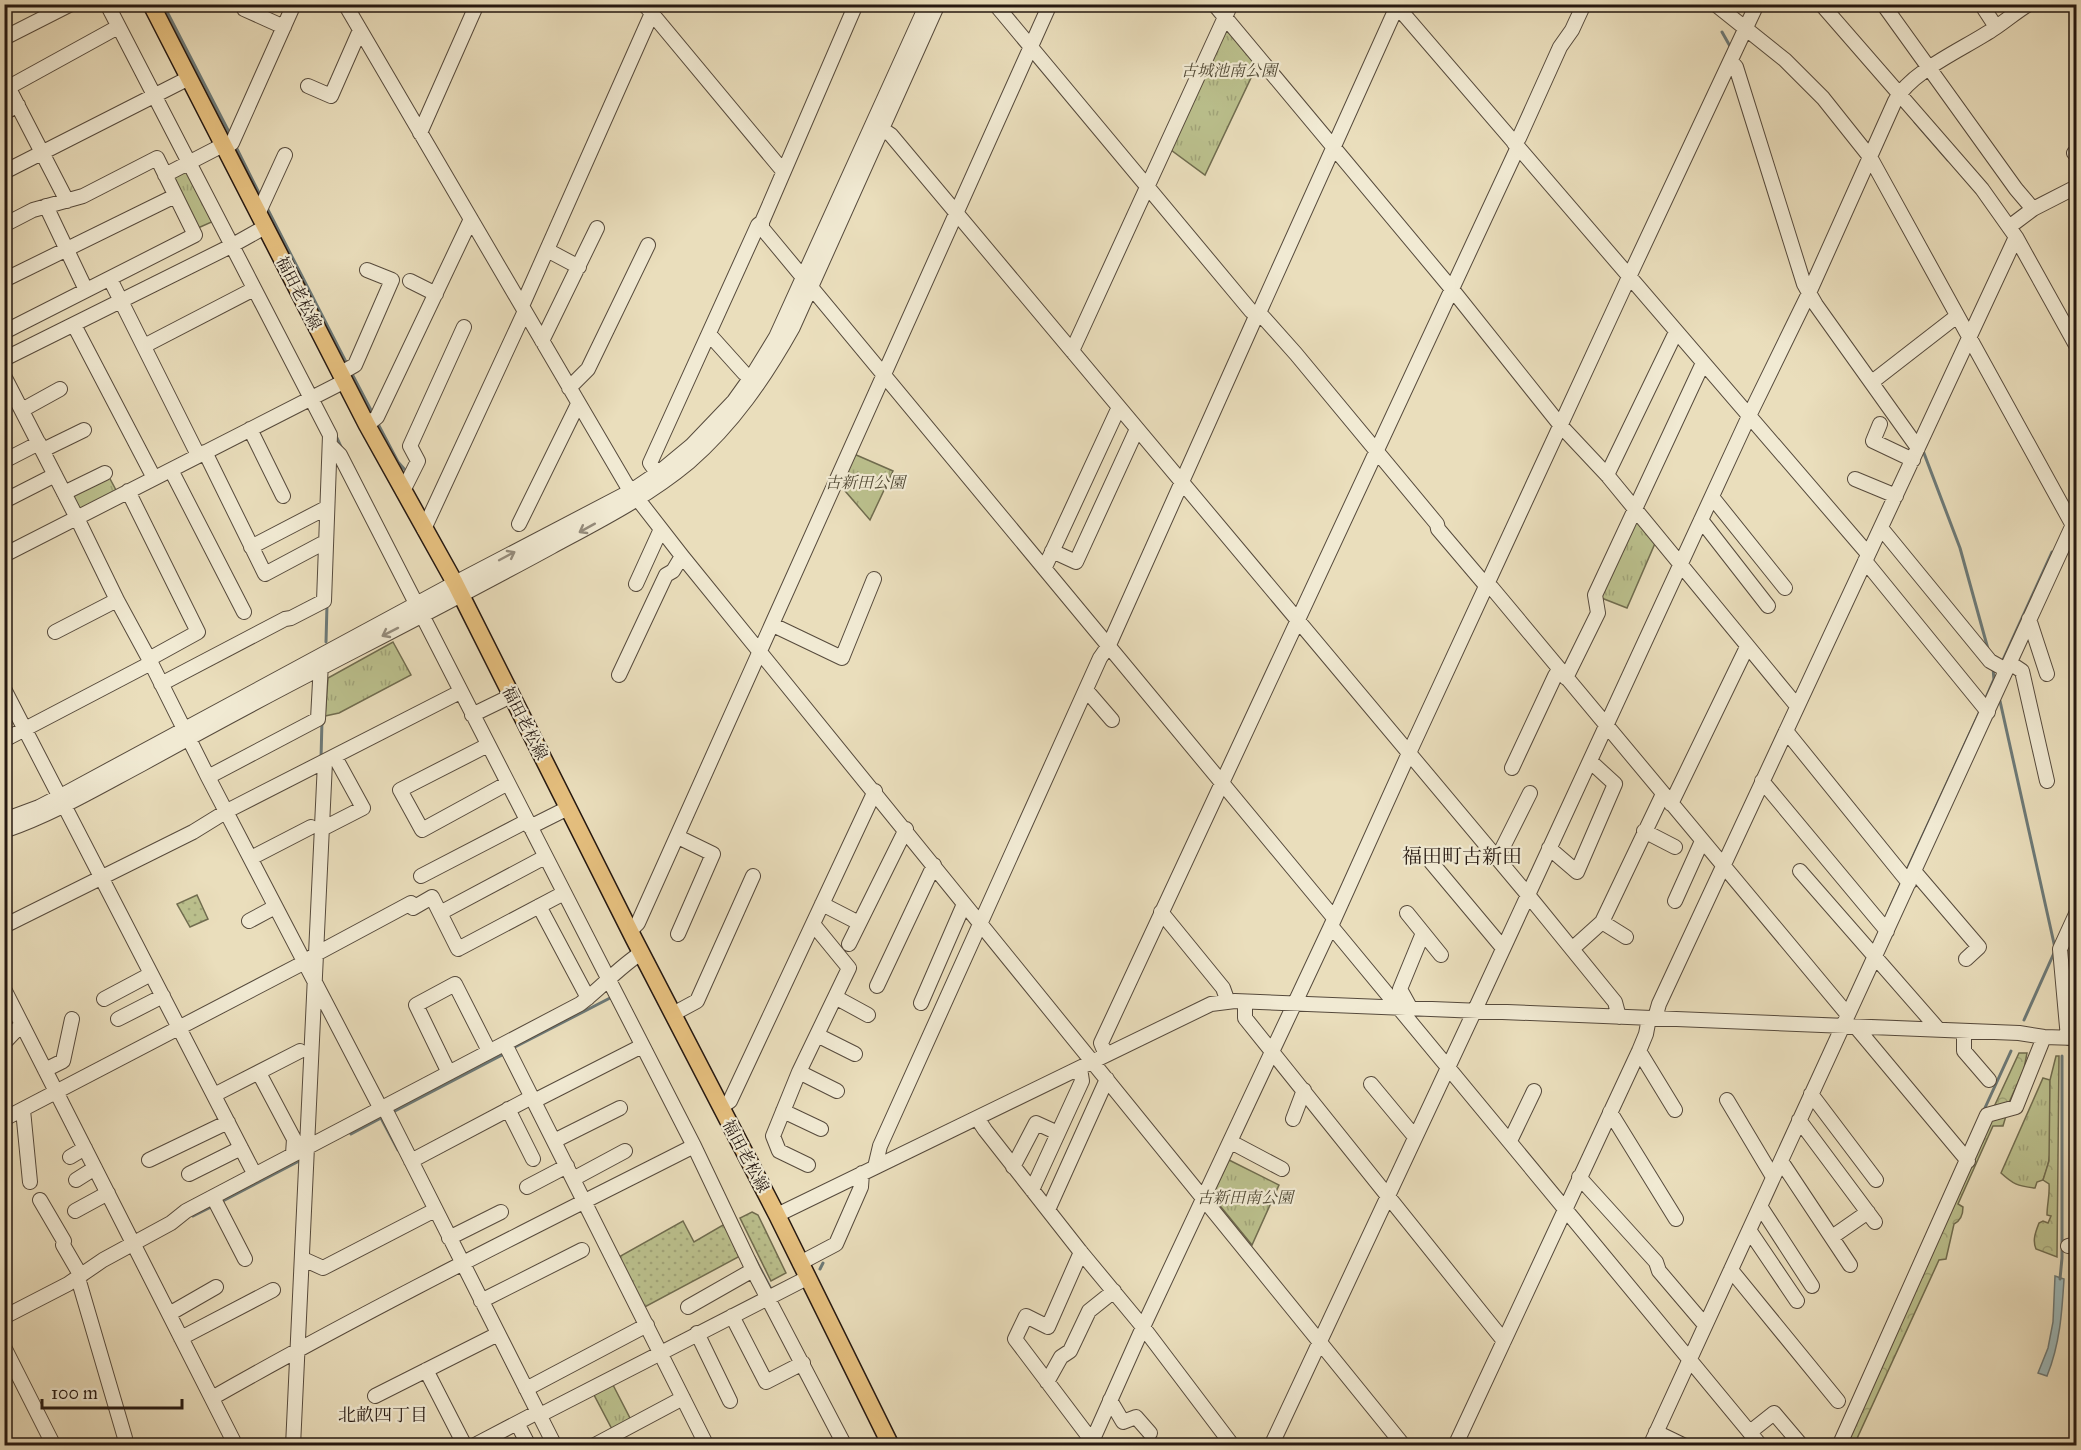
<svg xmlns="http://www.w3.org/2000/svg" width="2081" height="1450" viewBox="0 0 2081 1450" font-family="'IM FELL Great Primer','Noto Serif JP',serif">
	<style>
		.grass { fill: url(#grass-tufts); stroke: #706c4f; stroke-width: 1.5 }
		.forest { fill: url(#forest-crowns); stroke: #706c4f; stroke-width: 1.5 }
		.garden { fill: url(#garden-dots); stroke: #706c4f; stroke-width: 1.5 }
		.water { fill: #9cb9bb; stroke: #6c7977; stroke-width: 1.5 }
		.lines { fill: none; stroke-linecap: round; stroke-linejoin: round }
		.stream { stroke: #6c7977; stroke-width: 3 }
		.minor-casing { stroke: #564a3c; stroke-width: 16 }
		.major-casing { stroke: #251811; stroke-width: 19 }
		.minor { stroke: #f1ead3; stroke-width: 14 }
		.major { stroke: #e5bf7e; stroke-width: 16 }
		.oneway { stroke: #958c7c }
		.labels { text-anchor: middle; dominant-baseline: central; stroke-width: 4.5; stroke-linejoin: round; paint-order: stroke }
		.park-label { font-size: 16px; font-style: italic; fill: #524a36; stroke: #f1ead3 }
		.street-label { font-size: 16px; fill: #251811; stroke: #f1ead3 }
		.neighbourhood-label { font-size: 18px; fill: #251811; stroke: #f1ead3 }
		.quarter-label { font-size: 20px; fill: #251811; stroke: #f1ead3 }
	</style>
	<defs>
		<pattern id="grass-tufts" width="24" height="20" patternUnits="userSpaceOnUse" patternTransform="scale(1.5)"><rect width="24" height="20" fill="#bbc08d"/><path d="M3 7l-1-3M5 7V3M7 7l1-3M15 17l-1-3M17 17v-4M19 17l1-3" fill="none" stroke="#a1a479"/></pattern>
		<pattern id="forest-crowns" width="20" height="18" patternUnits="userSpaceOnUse" patternTransform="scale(1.5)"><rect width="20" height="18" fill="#bbc08d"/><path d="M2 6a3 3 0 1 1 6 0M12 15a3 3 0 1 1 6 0" fill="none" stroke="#a1a479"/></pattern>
		<pattern id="garden-dots" width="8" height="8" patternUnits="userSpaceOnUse" patternTransform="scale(1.5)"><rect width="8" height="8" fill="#bbc08d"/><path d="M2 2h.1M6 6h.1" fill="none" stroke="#a1a479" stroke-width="1.8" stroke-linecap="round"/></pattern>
	</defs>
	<rect width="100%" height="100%" fill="#eadebc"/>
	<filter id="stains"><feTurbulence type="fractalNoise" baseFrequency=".00333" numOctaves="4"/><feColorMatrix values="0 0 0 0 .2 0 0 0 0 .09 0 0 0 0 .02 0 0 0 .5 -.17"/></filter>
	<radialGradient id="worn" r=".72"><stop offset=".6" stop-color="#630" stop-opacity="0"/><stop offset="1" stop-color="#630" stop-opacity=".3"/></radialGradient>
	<path class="grass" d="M1227,27L1258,63L1205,175L1171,150Z
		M186,169L214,221L198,228L173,181L175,174Z
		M854,454L893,471L870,520L840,485Z
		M108,475L117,492L78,513L73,499L75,491Z
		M1635,515L1656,541L1627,608L1599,597Z
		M393,642L411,675L339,713L325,716L328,678Z
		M2043,1078L2050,1080C2050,1112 2056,1151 2043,1180L2037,1182L2035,1188C2017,1186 2013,1184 2001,1173Z
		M1229,1160L1279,1185L1252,1245L1212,1196Z
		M612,1383L632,1422L613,1431L593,1393Z"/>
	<path class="forest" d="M2019,1053H2027L2024,1069L2007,1107L1993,1109Z
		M2056,1056H2059L2057,1257L2036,1249C2032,1240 2036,1231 2039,1223L2043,1221L2048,1223L2051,1216L2047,1215C2047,1204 2050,1195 2049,1184L2043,1180L2049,1161L2050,1080Z
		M1995,1115L2006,1116L2003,1126H1993L1958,1204L1963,1207C1963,1214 1960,1221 1954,1224L1946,1259L1939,1260L1854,1445L1843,1446L1989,1124Z"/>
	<path class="garden" d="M197,895L208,919L190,927L177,904Z
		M752,1212L758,1215L786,1273L771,1281L740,1218Z
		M683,1221L694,1242L723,1225L729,1226L742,1255L641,1309L617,1258Z"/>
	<path class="water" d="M2055,1276L2064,1279C2062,1312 2060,1344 2047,1376L2038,1373L2048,1348L2053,1322Z"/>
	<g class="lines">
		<path class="stream" d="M163,4L231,136
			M1722,32L1731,48
			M1915,122L1948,160
			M235,145L260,195
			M266,206L348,366
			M351,372L373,414
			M377,422L398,462L406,471
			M336,436L342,449
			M1922,448L1960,548L1988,649
			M2075,501L2076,499
			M326,642L327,605
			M2002,662L2052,552
			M1993,667L1994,681
			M1985,700L1994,679
			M2000,701L2055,948
			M321,759L322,720
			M1906,872L1981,709
			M1889,910L1902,881
			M2024,1020L2054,953
			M513,1048L612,997
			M1984,1110L2011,1051
			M393,1112L502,1055
			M351,1134L381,1118L398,1150
			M219,1203L301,1160
			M193,1216L213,1206
			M754,1257L772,1291
			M2072,1259L2076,1257
			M820,1269L823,1263
			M2060,1279L2062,1258V1056"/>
		<defs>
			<path id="minor" d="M107,4L330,435L324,601L291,618L285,619L161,684
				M246,4L244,9L284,27
				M345,4L626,484L682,556L1404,1446
				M644,4L783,171
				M995,4L1251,311L1263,317L1296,354L1437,524L1438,529L1483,582L1492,588L1848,1015
				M1214,4L1451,288L1561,426L1607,475L1797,706
				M1395,4L1868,554
				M1715,4L1785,60L1823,98L1870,157L2076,531
				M1821,4L1982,189L2016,237L2076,345
				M1883,4L2016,189L2033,209
				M1981,4L1996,27
				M4,38L71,4
				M1731,61L1736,67L1804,284L1816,305L1918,448
				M4,79L67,201
				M308,86L331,96L360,30
				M9,87L118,27
				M4,113L18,105
				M882,129L891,135L1528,895L1615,1002L1619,1017
				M420,133L477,4
				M1514,143L1519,138L1560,47L1572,30L1584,4
				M224,148L232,143L294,4
				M2074,153L2076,152
				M4,172L189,78
				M165,175L223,145
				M46,206L86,290
				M258,214L285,155
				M762,222V228L1334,918
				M4,225L33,210L83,196L157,158L195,235L4,332
				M2009,227L2033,209L2076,187
				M547,250L579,267
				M110,279L198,455
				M4,280L175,196
				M410,281L436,294
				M522,306L656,4
				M1258,315L1398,4
				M74,325L154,478
				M709,334L744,373L751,377
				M542,341L597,228
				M144,346L254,289
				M1072,351L1231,4
				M4,359L231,246L265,227
				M341,373L355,365L392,280L367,270
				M4,376L77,518L117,600L149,659L208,777L381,1109
				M1872,382L1957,316
				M569,388L588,369L648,245
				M22,410L60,389
				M1880,424L1873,441L1913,460
				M367,425L377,417L471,219
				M250,429L283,496
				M330,445L340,455L694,1146L753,1270L845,1446
				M43,450L84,430
				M205,452L265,574L325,542
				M4,461L39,443
				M171,470L244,612
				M657,473L650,463L758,225L762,222L856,4
				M1607,475L1676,332
				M1855,479L1896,496
				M128,491L198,632L149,659
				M403,491L418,461L410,446L464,327
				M64,493L105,473
				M1712,497L1785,588
				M4,501L55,475
				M1701,520L1768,606
				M519,524L578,404
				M1881,528L1990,661L2006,670
				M424,529L524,313
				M251,547L326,508
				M1052,551L1076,562L1137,429
				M4,555L345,381
				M1865,561L1988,712
				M1045,567L1119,407
				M636,584L661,529
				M2029,619L2047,674
				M773,625L842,658L874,579
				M55,632L117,600
				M2010,663L2022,671L2047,781
				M619,675L666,575L673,571L682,556
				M1566,678L1598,613L1595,595L1703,363
				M4,689L255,1175
				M1087,691L1112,720
				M472,715L511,696
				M1786,731L1909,883
				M4,740L151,663
				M488,745L400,790L422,830L508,783
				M1512,768L1555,676L1559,670
				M208,777L318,719L321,663
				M1762,781L1887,931
				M1671,804L1747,647
				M4,820L39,807L68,792L455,583L631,491L662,470L691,446L713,423L734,401L754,373L776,337L927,4
				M530,827L568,808
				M322,829L363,808L335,757
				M4,831C53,814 97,788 142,764C200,732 259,700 319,669C396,629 474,589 551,547C599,521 647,497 689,462C733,424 765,377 793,327L938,4
				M1644,831L1675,847
				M678,837L713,854L678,934
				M1549,848L1577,872L1615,784L1590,761
				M251,858L311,827
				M1497,859L1530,793
				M1431,862L1503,948
				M1800,871L1939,1030
				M1914,871L1979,947L1966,959
				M421,876L527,821
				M1675,901L1702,841
				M822,904L859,923
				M539,906L588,998
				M1161,912L1223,988L1228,1002
				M440,913L545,857
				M1407,913L1441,955
				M249,921L275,907
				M1602,922L1626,937
				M4,926L193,832L227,811L460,692
				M1331,926L1761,1446
				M630,931L638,923L1050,4
				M849,944L906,829
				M1572,949L1602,922L1663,794
				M877,986L934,865
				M4,989L236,1446
				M835,997L868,1015
				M104,999L151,974
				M1245,1002V1018L1504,1341
				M921,1003L964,904
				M1411,1009L1400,989L1423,933
				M673,1014L697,1001L753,876
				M1655,1018L1659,1004L2016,237
				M118,1019L163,996
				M1856,1027L1968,1161
				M1964,1031V1051L1989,1080
				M817,1035L855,1054
				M2068,1038L2060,949L2076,914
				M4,1043L22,1024
				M505,1044L707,1446
				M1639,1051L1675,1110
				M1106,1055L1101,1043L1518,147
				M45,1070L63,1061L72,1019
				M799,1072L837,1091
				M259,1073L294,1139L293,1154
				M449,1073L416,1005L455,984L489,1051
				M1371,1084L1415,1137
				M1811,1094L1876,1180
				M214,1095L300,1051
				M1727,1100L1773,1177
				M534,1101L642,1046
				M384,1107L555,1446
				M721,1107L730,1101L875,791
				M508,1109L533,1159
				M23,1110L30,1182
				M783,1111L821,1129
				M1610,1112L1676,1219
				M977,1118L985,1130L1080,1251L1143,1327L1233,1446
				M4,1119L305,962L316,954L411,903L413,908L432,897L458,949L564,893
				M1293,1119L1304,1090
				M1799,1120L1875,1222
				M554,1141L620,1108
				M1510,1141L1534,1091
				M1231,1142L1282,1169
				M70,1157L85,1148
				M149,1160L228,1122
				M411,1161L532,1097
				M1781,1161L1850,1265
				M808,1165L779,1151L773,1136L799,1072L849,968L813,924
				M875,1167L880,1146L1100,658L1109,645L1257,314
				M1013,1167L1036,1123L1058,1133
				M189,1174L241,1148
				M1579,1177L1656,1262L1659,1271L1705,1325
				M573,1179L625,1151
				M76,1180L95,1168
				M527,1187L567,1166
				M1032,1190L1082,1081L1080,1068
				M213,1197L245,1259
				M40,1200L64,1241L63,1245L81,1276
				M1760,1206L1812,1286
				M1048,1210L1107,1079
				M75,1211L108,1193
				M777,1215L1211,1004L1235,1001L2019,1033L2044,1037L2076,1038
				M1749,1230L1797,1301
				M1832,1237L1868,1212
				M449,1238L501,1212
				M2068,1246L2076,1244
				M1081,1252L1048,1327L1026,1316L1015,1339L1092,1441
				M303,1259L323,1268L435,1210
				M800,1263L836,1244L861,1187L862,1173
				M1731,1270L1838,1401
				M78,1278L125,1438
				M481,1301L582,1250
				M688,1307L753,1270
				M169,1314L216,1287
				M732,1316L766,1382L803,1363
				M4,1317L68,1284L103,1260L171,1223L186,1211L580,1004C602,987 618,968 641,953
				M697,1333L730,1401
				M181,1338L273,1290
				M4,1347L54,1446
				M426,1370L465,1446
				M1047,1382L1061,1357L1070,1351L1089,1311L1114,1291
				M526,1389L647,1325
				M375,1396L498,1334
				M212,1398C370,1308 532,1228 694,1146
				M1110,1400L1123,1422L1136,1417L1150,1433
				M540,1415L807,1278
				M517,1423L529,1446
				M1656,1432L1685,1446
				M1750,1432L1774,1413L1802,1446
				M293,1446L325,762
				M473,1446L538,1412
				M593,1446L683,1398
				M1090,1446L1143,1327L1331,926L1409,753L1629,277L1757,4
				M1271,1446L1474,1012L1749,416L1809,293L1895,101C1912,70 1966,48 1995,28C2007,20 2017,11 2029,4
				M1455,1446L1639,1051L1646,1034L1649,1018
				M1650,1446L2076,518
				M1839,1446L1987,1115L2016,1107L2044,1037"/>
			<path id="major" d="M151,4L367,425L455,583L634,939L777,1215L891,1446"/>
		</defs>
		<use href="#minor" class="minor-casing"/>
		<use href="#major" class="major-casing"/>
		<use href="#minor" class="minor"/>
		<use href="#major" class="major"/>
	</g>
	<defs><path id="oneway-shaft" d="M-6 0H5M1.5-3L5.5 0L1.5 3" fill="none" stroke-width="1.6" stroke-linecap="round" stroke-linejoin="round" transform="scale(1.5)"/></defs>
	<g class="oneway">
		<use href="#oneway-shaft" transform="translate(587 528) rotate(151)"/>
		<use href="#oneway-shaft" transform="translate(507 556) rotate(-28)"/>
		<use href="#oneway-shaft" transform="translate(390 632) rotate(153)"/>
	</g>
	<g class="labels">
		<g class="park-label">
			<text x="1229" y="70">古城池南公園</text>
			<text x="865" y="482">古新田公園</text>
			<text x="1245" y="1197">古新田南公園</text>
		</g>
		<g class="street-label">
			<text transform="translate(299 293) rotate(63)">福田老松線</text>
			<text transform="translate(525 723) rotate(63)">福田老松線</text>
			<text transform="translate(746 1156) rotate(62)">福田老松線</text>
		</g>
		<g class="neighbourhood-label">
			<text x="383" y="1415">北畝四丁目</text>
		</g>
		<g class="quarter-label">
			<text x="1462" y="856">福田町古新田</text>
		</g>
	</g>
	<rect width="2081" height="1450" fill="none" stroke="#eadebc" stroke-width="24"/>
	<rect x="6" y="6" width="2069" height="1438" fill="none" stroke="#251811" stroke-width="3"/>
	<rect x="12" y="12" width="2057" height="1426" fill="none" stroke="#251811" stroke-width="1.5"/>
	<path d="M42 1399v9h140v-9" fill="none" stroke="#251811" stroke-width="3"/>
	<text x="51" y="1399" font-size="18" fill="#251811" stroke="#f1ead3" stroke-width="4.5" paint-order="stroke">100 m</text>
	<rect width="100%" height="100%" filter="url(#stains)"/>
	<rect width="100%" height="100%" fill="url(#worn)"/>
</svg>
